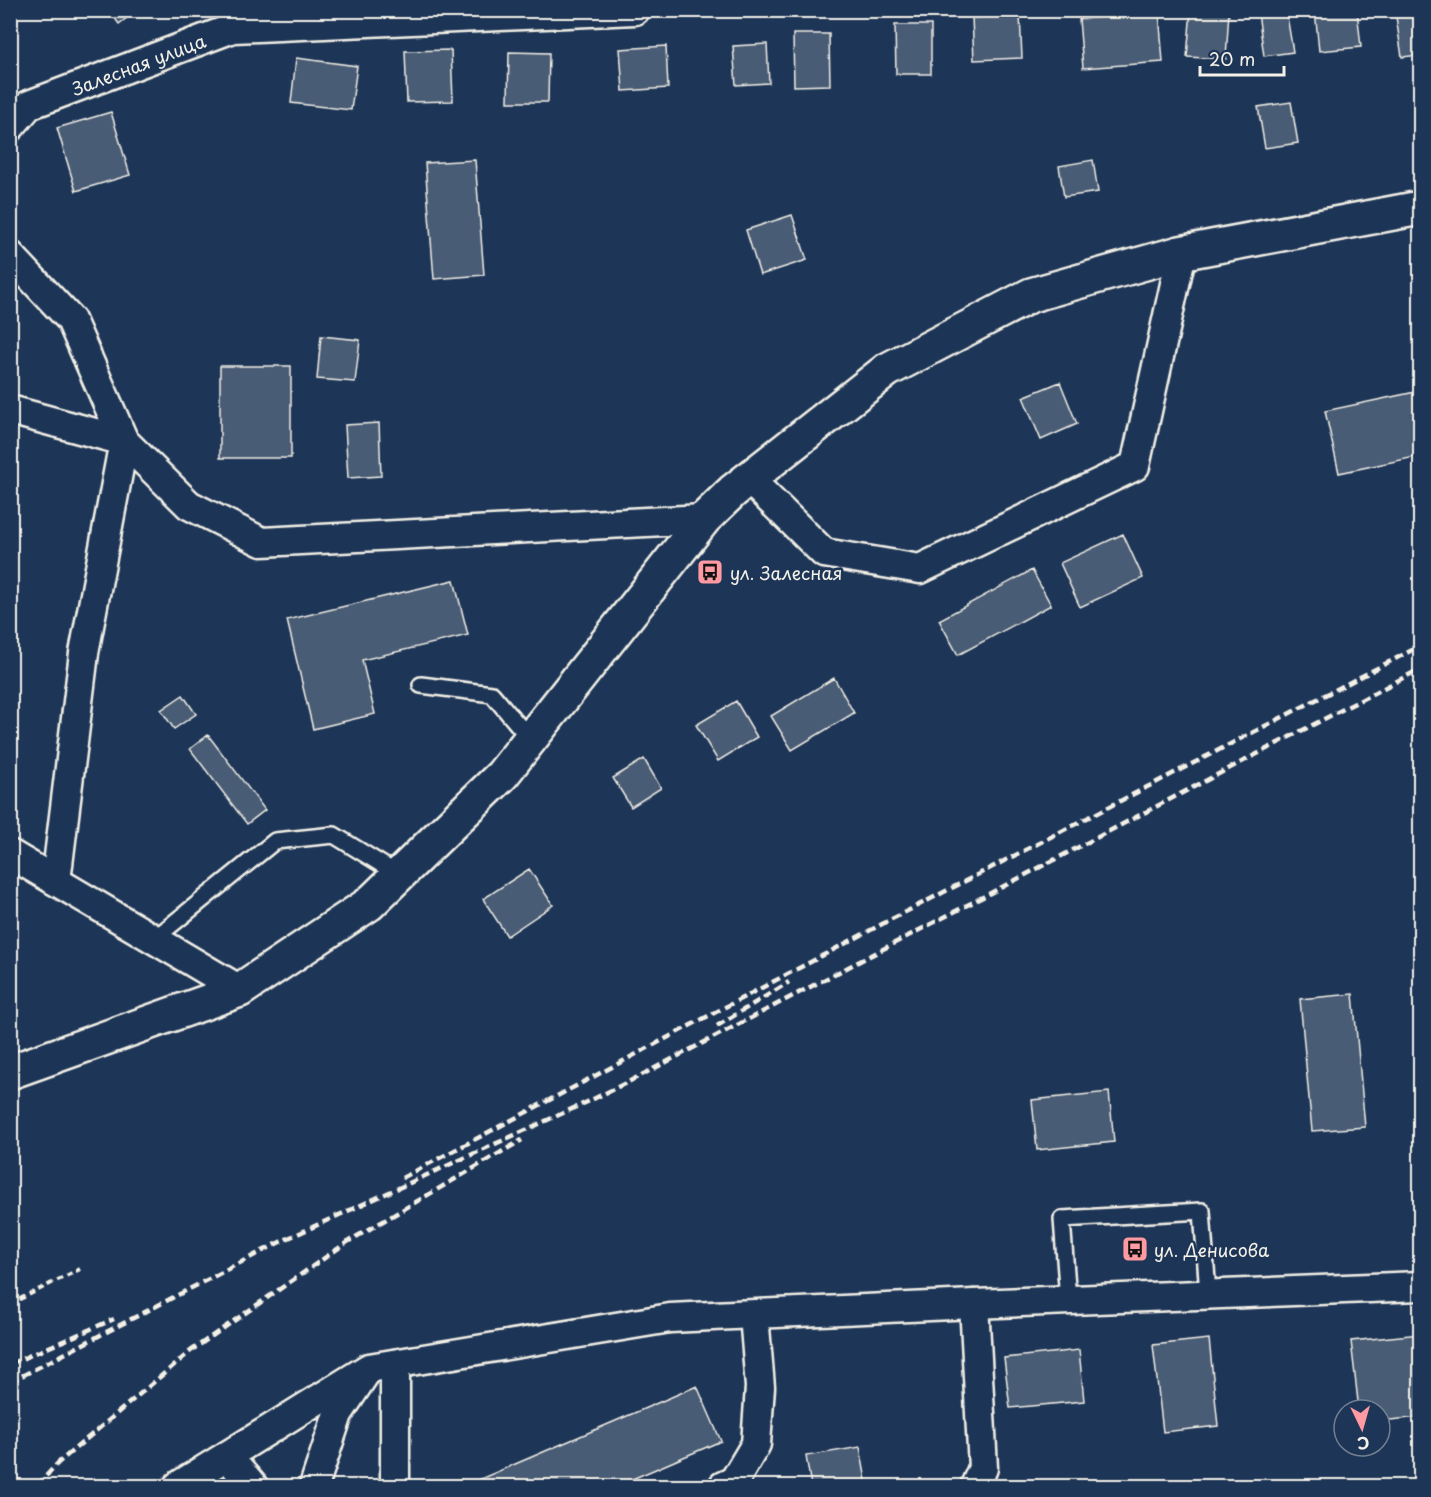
<svg xmlns="http://www.w3.org/2000/svg" width="1431" height="1497" viewBox="0 0 1431 1497" font-family="'Playpen Sans',sans-serif">
	<style>
		.building { fill: #485b74; stroke: #f4f1e8; stroke-width: 1.5 }
		.lines { fill: none; stroke-linecap: round; stroke-linejoin: round }
		.service-casing { stroke: #f4f1e8; stroke-width: 20 }
		.minor-casing { stroke: #f4f1e8; stroke-width: 33 }
		.secondary-casing { stroke: #f4f1e8; stroke-width: 38 }
		.path { stroke: #f4f1e8; stroke-width: 4; stroke-dasharray: 6 4.5; stroke-linecap: butt }
		.service { stroke: #1d3557; stroke-width: 15 }
		.minor { stroke: #1d3557; stroke-width: 28 }
		.secondary { stroke: #1d3557; stroke-width: 33 }
		.rail { stroke: #f4f1e8; stroke-width: 4.5; stroke-dasharray: 9 4.5; stroke-linecap: butt }
		.labels { text-anchor: middle; dominant-baseline: central; stroke-width: 5; stroke-linejoin: round; paint-order: stroke }
		.street-label { font-size: 18px; fill: #f4f1e8; stroke: #1d3557 }
		.poi-label { font-size: 18px; fill: #f4f1e8; stroke: #1d3557; text-anchor: start }
	</style>
	<rect width="100%" height="100%" fill="#1d3557"/>
	<filter id="ink" filterUnits="userSpaceOnUse"><feTurbulence type="fractalNoise" baseFrequency=".0167" numOctaves="2"/><feDisplacementMap in="SourceGraphic" scale="12" xChannelSelector="R" yChannelSelector="G"/><feConvolveMatrix kernelMatrix="1 2 1 2 8 2 1 2 1" color-interpolation-filters="sRGB"/></filter>
	<g filter="url(#ink)">
		<path class="building" d="M109,10H137L119,24Z
			M1191,10L1229,11L1226,59L1187,57Z
			M1275,10H1286L1293,52L1264,56L1258,13Z
			M1315,10H1357L1361,47L1319,51Z
			M1395,10H1420V55L1402,57Z
			M1159,13L1163,62L1083,68L1079,19Z
			M1020,15L1022,58L974,60L972,18Z
			M895,25H931V74H896Z
			M793,34H829L830,85L794,86Z
			M767,44L769,83L736,85L733,46Z
			M666,46L668,88L623,91L620,49Z
			M451,50L453,101L407,102L405,51Z
			M509,52L549,53L548,102H508Z
			M296,58L357,66L351,110L291,103Z
			M1291,102L1298,143L1265,148L1258,107Z
			M111,112L130,175L76,191L57,128Z
			M475,160L484,275L434,279L425,163Z
			M1093,160L1098,192L1064,197L1059,166Z
			M792,215L807,260L760,275L746,230Z
			M321,336L360,340L355,382L317,379Z
			M220,366H291V458H220Z
			M1060,382L1077,424L1041,440L1023,397Z
			M1420,391V456L1339,473L1325,411Z
			M379,423L381,476L348,478L345,425Z
			M1123,534L1143,578L1080,607L1060,563Z
			M1032,570L1051,605L958,655L939,620Z
			M454,580L468,635L362,660L375,714L313,729L287,620Z
			M834,678L854,713L792,750L771,716Z
			M183,695L196,714L174,729L161,710Z
			M736,701L757,737L718,761L696,725Z
			M208,735L265,810L247,824L190,749Z
			M644,759L661,788L631,807L613,778Z
			M529,869L553,905L507,936L483,899Z
			M1353,994L1365,1127L1312,1131L1300,999Z
			M1109,1092L1114,1142L1037,1150L1032,1100Z
			M1420,1334V1417L1380,1421V1410H1359L1351,1341Z
			M1209,1339L1218,1426L1163,1432L1153,1345Z
			M1079,1350L1084,1401L1010,1408L1004,1358Z
			M697,1386L721,1441L616,1486H464Z
			M860,1447L867,1486H811L806,1456Z"/>
		<g class="lines">
			<defs>
				<path id="service" d="M421,685L492,694L530,739
					M154,939L275,841L334,835L399,875
					M1068,1300L1062,1219L1202,1211L1208,1294"/>
				<g id="minor">
					<path id="s1" d="M10,127L29,105L233,28L635,10"/>
					<path d="M10,255L71,320L124,441L189,505L262,542L704,519"/>
					<path d="M10,410L124,441L84,653L56,881"/>
					<path d="M749,479L824,553L920,569L1135,466L1182,252"/>
					<path d="M10,854L240,990"/>
					<path d="M974,1304L983,1468L975,1486"/>
					<path d="M395,1364V1486"/>
					<path d="M227,1456L253,1486"/>
					<path d="M178,1486L369,1368L670,1318L974,1304L1420,1286"/>
					<path d="M314,1486L338,1414L364,1375"/>
					<path d="M723,1486L734,1481L756,1444L760,1387L754,1315"/>
				</g>
				<path id="secondary" d="M10,1072L240,990L369,904L502,775L704,519L733,491L887,370L1031,295L1180,253L1420,208"/>
			</defs>
			<use href="#service" class="service-casing"/>
			<use href="#minor" class="minor-casing"/>
			<use href="#secondary" class="secondary-casing"/>
			<path class="path" d="M10,1304L80,1269"/>
			<use href="#service" class="service"/>
			<use href="#minor" class="minor"/>
			<use href="#secondary" class="secondary"/>
			<path class="rail" d="M717,1026L789,982
				M402,1178L886,922L1420,646
				M10,1364L114,1319
				M10,1382L282,1241L585,1103L628,1082L1420,669
				M37,1486L58,1463L192,1350L349,1241L522,1140"/>
		</g>
	</g>
	<defs>
		<symbol id="bus-square" viewBox="-11 -11 22 22"><rect x="-9" y="-9" width="18" height="18" rx="4" fill="#ff9aa2" stroke="#1d3557"/><path d="M-5-6H5V4H4V6H2V4H-2V6H-4V4H-5ZM-3.5-4V0h7V-4ZM-3.5 1.2v1.5H-2V1.2ZM2 1.2v1.5H3.5V1.2Z" fill="#111"/></symbol>
	</defs>
	<g fill-rule="evenodd">
		<use href="#bus-square" x="695" y="557" width="30" height="30"/>
		<use href="#bus-square" x="1120" y="1234" width="30" height="30"/>
	</g>
	<g class="labels">
		<g class="street-label">
			<text stroke="none"><textPath href="#s1" startOffset="146">Залесная улица</textPath></text>
		</g>
		<g class="poi-label">
			<text x="730" y="572">ул. Залесная</text>
			<text x="1154" y="1249">ул. Денисова</text>
		</g>
	</g>
	<rect width="1431" height="1497" fill="none" stroke="#1d3557" stroke-width="36"/>
	<rect x="18" y="18" width="1395" height="1461" fill="none" stroke="#f4f1e8" stroke-width="2" filter="url(#ink)"/>
	<g transform="translate(1362 1428) rotate(175)"><circle r="28" fill="#1d3557" stroke="#738091" stroke-width="1.5"/>
	<path d="M0-4.5L10 22L0 15L-10 22Z" fill="#ff9aa2"/>
	<text y="-9" font-size="16" font-weight="bold" text-anchor="middle" fill="#f4f1e8">С</text>
	</g>
	<path d="M1200 66v9h84v-9" fill="none" stroke="#f4f1e8" stroke-width="3"/>
	<text x="1209" y="66" font-size="18" fill="#f4f1e8" stroke="#1d3557" stroke-width="4.5" paint-order="stroke">20 m</text>
</svg>
